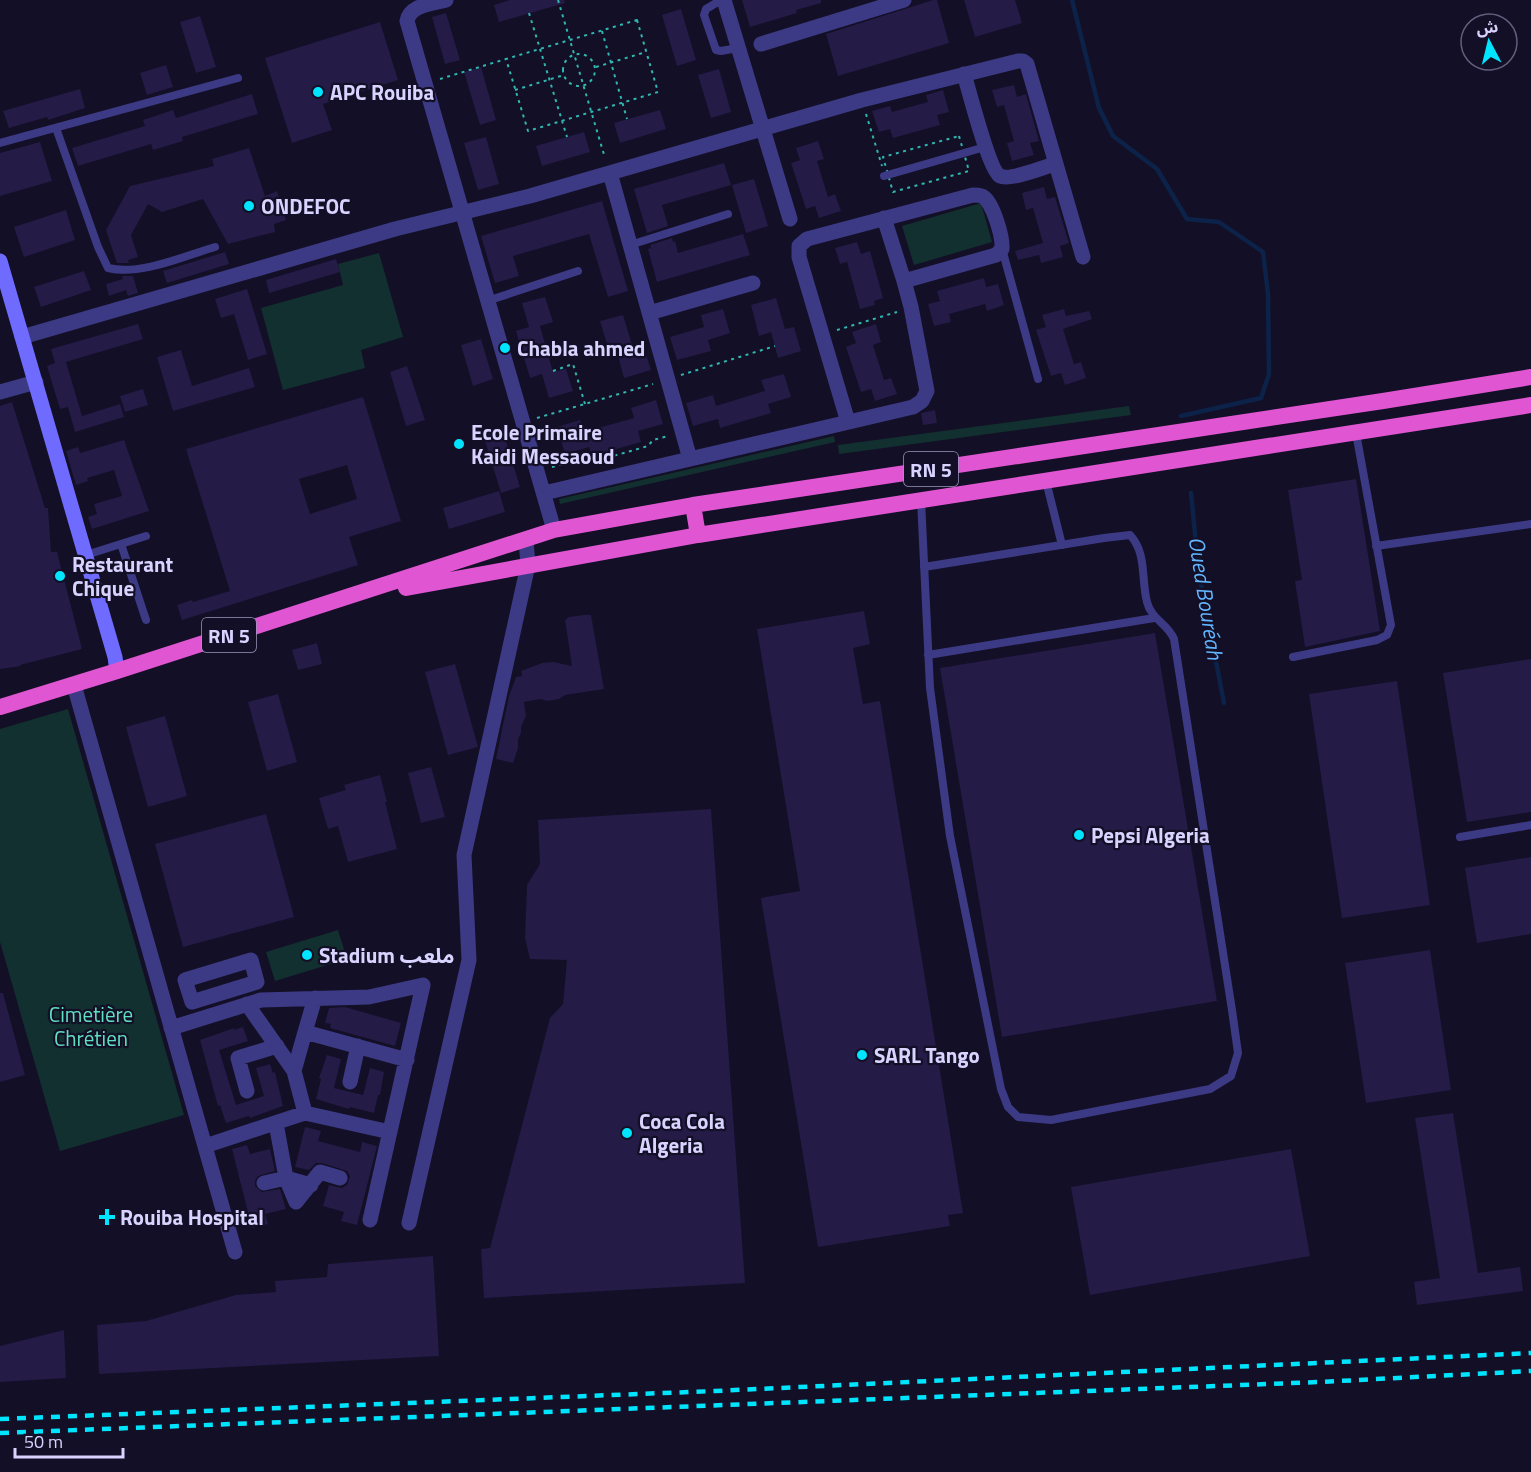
<svg xmlns="http://www.w3.org/2000/svg" width="1531" height="1472" viewBox="0 0 1531 1472" font-family="'Titillium Web','Noto Sans Arabic',sans-serif">
	<style>
		.green { fill: #12302f }
		.lines { fill: none; stroke-linecap: round; stroke-linejoin: round }
		.stream { stroke: #0c2248; stroke-width: 4.5 }
		.building { fill: #241b47; fill-rule: evenodd }
		.path { stroke: #2fb8b0; stroke-width: 2; stroke-dasharray: 3 4.5; stroke-linecap: butt }
		.service { stroke: #3d3a85; stroke-width: 8 }
		.minor { stroke: #3d3a85; stroke-width: 15 }
		.secondary { stroke: #6f6bff; stroke-width: 15 }
		.trunk { stroke: #e055d1; stroke-width: 16 }
		.rail { stroke: #00e5ff; stroke-width: 4.5; stroke-dasharray: 9 8; stroke-linecap: butt }
		.poi-dot { fill: #00e5ff; stroke: #130f26; stroke-width: 2 }
		.labels { text-anchor: middle; dominant-baseline: central; stroke-width: 4.5; stroke-linejoin: round; paint-order: stroke }
		.shield { fill: #130f26; stroke: #9e99be; stroke-width: 1.5 }
		.shield-label { font-size: 20px; font-weight: bold; fill: #d9d4ff }
		.poi-label { font-size: 21px; font-weight: bold; fill: #d9d4ff; stroke: #130f26; text-anchor: start }
		.park-label { font-size: 21px; fill: #5fe0c0; stroke: #130f26 }
		.water-label { font-size: 22px; font-style: italic; fill: #62b6ff; stroke: #130f26 }
	</style>
	<rect width="100%" height="100%" fill="#130f26"/>
	<path class="green" d="M981,203L992,242L914,265L902,226Z
		M379,253L403,337L361,350L365,368L283,390L261,308L343,285L338,264Z
		M1129,406L1131,415L839,454L838,445Z
		M834,436L835,442L560,504L559,499Z
		M68,709L184,1115L60,1151L0,942V729Z
		M338,930L347,959L275,981L266,952Z"/>
	<g class="lines">
		<path class="stream" d="M1072,0L1099,108L1113,136L1157,169L1187,219L1219,222L1263,252L1268,294L1269,374L1261,398L1181,416
			M1191,493L1199,574L1224,703"/>
	</g>
	<path class="building" d="M510,0H564L565,3L499,22L494,5Z
		M742,0H821V3L796,10L797,13L750,27Z
		M933,0H937L949,43L838,76L826,34Z
		M964,0H1015L1022,23L975,37Z
		M681,9L696,60L677,66L662,15Z
		M446,13L460,60L445,64L432,17Z
		M200,16L216,67L196,73L180,22Z
		M380,22L398,80L323,104L332,130L292,143L265,58Z
		M166,65L173,87L147,95L140,73Z
		M481,67L496,120L480,125L464,72Z
		M719,69L731,112L711,118L698,75Z
		M1014,85L1017,97L1026,94L1039,141L1030,143L1034,155L1012,161L1007,143L1014,141L1004,105L997,107L992,90Z
		M80,89L85,108L48,120L47,117L9,128L3,111Z
		M943,90L949,112L937,115L940,125L893,138L890,129L879,132L872,111L890,106L892,112L917,105L928,102L926,95Z
		M252,94L258,114L182,137L183,141L153,150L151,144L78,166L72,148L145,126L143,120L173,110L176,118Z
		M660,110L666,129L620,143L614,123Z
		M584,132L590,152L542,166L536,146Z
		M486,137L499,184L478,190L464,143Z
		M818,141L824,159L817,161L828,197L835,194L841,211L819,218L815,206L806,209L791,163L800,160L796,148Z
		M40,142L52,181L0,196V153Z
		M249,148L265,196L277,191L286,220L274,224L275,232L228,244L203,199L162,212L148,204L131,235L138,257L128,260L129,263H117L106,230L130,186L214,166L212,159Z
		M724,163L731,185L662,205L668,226L647,233L634,189Z
		M754,179L768,226L746,233L732,185Z
		M1044,187L1047,199L1055,197L1069,243L1060,246L1063,257L1041,263L1039,255L1018,260L1015,251L1043,243L1033,208L1026,210L1022,193Z
		M602,201L628,291L608,297L589,234L513,256L519,276L495,283L481,236Z
		M66,210L75,240L24,257L14,227Z
		M743,234L750,255L657,282L648,249L651,248L650,245L672,238L673,242L675,241L678,253Z
		M857,242L861,254L870,251L883,298L874,301L875,305L860,309L847,262L840,264L835,248Z
		M225,252L229,264L167,283L163,271Z
		M336,259L340,272L269,293L266,280Z
		M84,271L91,290L41,307L34,287Z
		M122,276H133L138,293L128,296L126,290L109,296L106,284L123,279Z
		M984,278L986,287L998,284L1004,305L987,311L985,304L960,311L949,314L951,322L934,326L928,304L940,301L937,291Z
		M247,289L267,354L248,360L234,314L221,318L215,299Z
		M545,297L553,322L540,326L553,372L566,369L573,391L549,398L542,374L530,378L516,331L529,327L522,303Z
		M776,298L785,329L794,327L801,351L778,358L771,332L759,336L751,305Z
		M723,309L730,333L708,340L711,351L677,360L670,337L704,327L701,315Z
		M1064,309L1066,316L1089,311L1092,319L1063,329L1074,364L1081,362L1086,378L1065,385L1061,373L1051,376L1036,330L1046,327L1042,315Z
		M623,315L633,348L643,345L651,370L624,378L617,352L610,354L600,321Z
		M138,324L143,339L66,362L82,416L120,404L124,417L75,432L68,407L60,409L47,366L55,363L51,349Z
		M876,324L881,342L873,345L884,380L891,378L897,394L875,401L871,389L861,392L846,347L856,343L852,332Z
		M481,339L493,379L473,386L461,345Z
		M181,350L192,386L249,368L255,387L173,411L157,357Z
		M407,366L425,420L406,426L390,372Z
		M784,374L791,397L768,404L771,413L720,428L718,419L693,426L686,403L713,395L716,406L765,391L761,380Z
		M143,389L148,405L125,412L120,396Z
		M363,397L401,521L349,537L358,565L182,620L177,605L192,600L193,602L230,591L186,449ZM347,465L357,499L310,514L299,479Z
		M656,400L663,424L638,431L641,442L592,456L589,447L565,454L557,427L580,420L584,432L634,418L631,408Z
		M12,402L45,508H48L51,552H57L82,649L20,665L21,666L0,669V406Z
		M935,410L937,423L923,425L921,413Z
		M502,428L520,487L501,493L483,434Z
		M124,440L149,511L92,529L88,517L97,514L94,504L122,496L114,470L87,478L88,481L76,485L66,451L78,447L80,453Z
		M1356,479L1380,631L1305,647L1295,581L1302,580L1288,490Z
		M499,491L505,512L449,529L443,508Z
		M864,611L870,644L853,648L863,704L880,701L963,1213L948,1215L950,1226L818,1247L761,898L800,891L757,629Z
		M584,615H591L604,689L565,695L559,699L548,701L540,699L524,702L526,716L521,727V733L518,739V748L513,763L496,759L509,696L516,677L522,676L521,671L542,663L553,662L572,666L565,620L569,617Z
		M1155,633L1217,1001L1002,1037L940,668Z
		M317,643L322,664L298,670L292,650Z
		M1531,659V812L1467,822L1443,673Z
		M455,664L478,747L448,755L425,672Z
		M1397,681L1430,905L1342,918L1309,694Z
		M278,694L297,762L267,771L248,702Z
		M165,716L187,796L148,807L126,727Z
		M431,767L445,817L421,823L408,773Z
		M380,775L387,802H385L397,849L348,862L338,826L328,829L319,798L346,790L344,785Z
		M711,809L745,1283L484,1298L481,1249L490,1248L550,1018L563,1004L567,960L530,959L525,938L527,885L540,864L538,820Z
		M266,814L294,917L183,947L155,844Z
		M1531,857V934L1477,943L1465,868Z
		M1430,950L1451,1090L1366,1103L1345,963Z
		M0,993H3L25,1075L0,1082Z
		M345,1007L401,1023L395,1046L330,1028L331,1024L325,1023L329,1008Z
		M243,1027L248,1041L219,1050L236,1105L264,1096L256,1068L270,1064L273,1073L275,1072L283,1106L250,1118L249,1116L226,1123L220,1105L218,1106L200,1040L234,1028V1030Z
		M327,1055L341,1059L334,1088L363,1095L370,1068L384,1072L380,1095H378L374,1113L350,1107L349,1109L316,1099L321,1079L319,1078Z
		M1453,1113L1478,1273L1520,1267L1523,1291L1417,1305L1414,1282L1440,1278L1415,1118Z
		M305,1127L321,1131L318,1141L360,1152L362,1142L377,1146L357,1225L341,1221L344,1212L323,1206L329,1185L342,1188L347,1185L350,1176L347,1171L322,1163H316L309,1170L295,1167Z
		M247,1145L250,1154L270,1149L275,1171L258,1176L255,1181V1186L262,1192L280,1189L286,1209L265,1214L268,1224L252,1228L232,1149Z
		M1291,1149L1310,1256L1090,1295L1071,1187Z
		M433,1256L439,1356L99,1374L97,1325L146,1321L236,1295L276,1292L275,1281L327,1277L328,1264Z
		M64,1330L66,1378L0,1382V1346Z"/>
	<g class="lines">
		<path class="path" d="M558,0L605,158
			M529,13L567,137
			M637,20L658,92L528,131L506,59Z
			M602,31L627,119
			M563 70a16 16 0 1 1 32 0a16 16 0 1 1-32 0Z
			M596,67L646,52
			M440,79L506,59
			M515,90L564,75
			M866,114L882,166
			M959,136L969,171L893,192L883,157Z
			M837,330L897,312
			M553,371L573,364L585,404
			M681,375L775,346
			M537,418L653,384
			M552,467L586,458L589,463L648,446L653,440L668,436"/>
		<path class="service" d="M721,0L706,9L704,15L716,50L721,51L738,48
			M56,128L98,247L108,268C140,276 184,256 215,247
			M0,143L238,78
			M884,176L985,147
			M630,245L728,214
			M1002,249L1038,379
			M487,301L578,271
			M1046,481L1062,545
			M921,500L930,688L950,836L1001,1089L1008,1107L1018,1117L1051,1120L1210,1089L1231,1076L1238,1053L1232,1010L1174,639C1168,624 1151,619 1147,602C1141,579 1147,553 1130,535L1104,538L924,567
			M121,544L146,620
			M1376,546L1531,524
			M86,555L146,536
			M928,655L1154,618
			M1293,657L1377,640L1387,635L1391,625L1356,433
			M1460,837L1531,825"/>
		<path class="minor" d="M446,0C432,4 410,5 407,21L554,530
			M724,0L790,219
			M761,44L904,0
			M964,74C969,90 989,170 1000,176C1010,181 1044,167 1055,164
			M610,173L690,459
			M649,313L753,283
			M22,337L395,229L530,196L862,100L1018,61H1023L1027,64L1083,257
			M0,392L36,382
			M848,422L799,257V246L807,239L973,195C976,195 979,195 982,196C993,201 1003,238 1002,249L996,255L904,281L884,218
			M544,493L913,407L922,401L927,391L911,307L904,281
			M74,685L235,1252
			M251,960L257,982L192,1002L185,980Z
			M315,998L305,1032L407,1060
			M247,1004L294,1071
			M171,1028L261,1000L369,997L423,985L370,1220
			M350,1082L358,1046
			M247,1091L238,1058L277,1046
			M305,1113L294,1071L305,1032
			M276,1123L286,1178L311,1185
			M205,1146L305,1113L390,1132
			M264,1183L286,1178L296,1202L320,1172L340,1178
			M409,1223L469,960L464,855L528,565L526,540"/>
		<path class="secondary" d="M0,261L115,657L117,671"/>
		<path class="trunk" d="M693,505L698,535
			M406,588L698,535L1531,405
			M0,707L117,671L554,530L693,505L1383,401L1531,377"/>
		<path class="rail" d="M0,1419L715,1391L1531,1353
			M0,1433L1320,1382L1531,1371"/>
	</g>
	<g class="poi-dot">
		<circle cx="318" cy="92" r="6"/>
		<circle cx="249" cy="206" r="6"/>
		<circle cx="505" cy="348" r="6"/>
		<circle cx="459" cy="444" r="6"/>
		<circle cx="60" cy="576" r="6"/>
		<circle cx="1079" cy="835" r="6"/>
		<circle cx="307" cy="955" r="6"/>
		<circle cx="862" cy="1055" r="6"/>
		<circle cx="627" cy="1133" r="6"/>
		<path d="M104 1208h6v6h6v6h-6v6h-6v-6h-6v-6h6z"/>
	</g>
	<g class="labels">
		<g class="shield">
			<rect x="904" y="452" width="54" height="34" rx="4.5"/>
			<rect x="202" y="618" width="54" height="34" rx="4.5"/>
		</g>
		<g class="shield-label">
			<text x="931" y="469">RN 5</text>
			<text x="229" y="635">RN 5</text>
		</g>
		<g class="poi-label">
			<text x="330" y="92">APC Rouiba</text>
			<text x="261" y="206">ONDEFOC</text>
			<text x="517" y="348">Chabla ahmed</text>
			<text x="471" y="432">Ecole Primaire<tspan x="471" dy="24">Kaidi Messaoud</tspan></text>
			<text x="72" y="564">Restaurant<tspan x="72" dy="24">Chique</tspan></text>
			<text x="1091" y="835">Pepsi Algeria</text>
			<text x="319" y="955">Stadium ملعب</text>
			<text x="874" y="1055">SARL Tango</text>
			<text x="639" y="1121">Coca Cola<tspan x="639" dy="24">Algeria</tspan></text>
			<text x="120" y="1217">Rouiba Hospital</text>
		</g>
		<g class="park-label">
			<text x="91" y="1014">Cimetière<tspan x="91" dy="24">Chrétien</tspan></text>
		</g>
		<g class="water-label">
			<text transform="translate(1206 598) rotate(81)">Oued Bouréah</text>
		</g>
	</g>
	<g transform="translate(1489 42) rotate(353)"><circle r="28" fill="#130f26" stroke="#625e7d" stroke-width="1.5"/>
	<path d="M0-4.5L10 22L0 15L-10 22Z" fill="#00e5ff"/>
	<text y="-9" font-size="16" font-weight="bold" text-anchor="middle" fill="#d9d4ff">ش</text>
	</g>
	<path d="M15 1448v9h108v-9" fill="none" stroke="#d9d4ff" stroke-width="3"/>
	<text x="24" y="1448" font-size="18" fill="#d9d4ff" stroke="#130f26" stroke-width="4.5" paint-order="stroke">50 m</text>
</svg>
